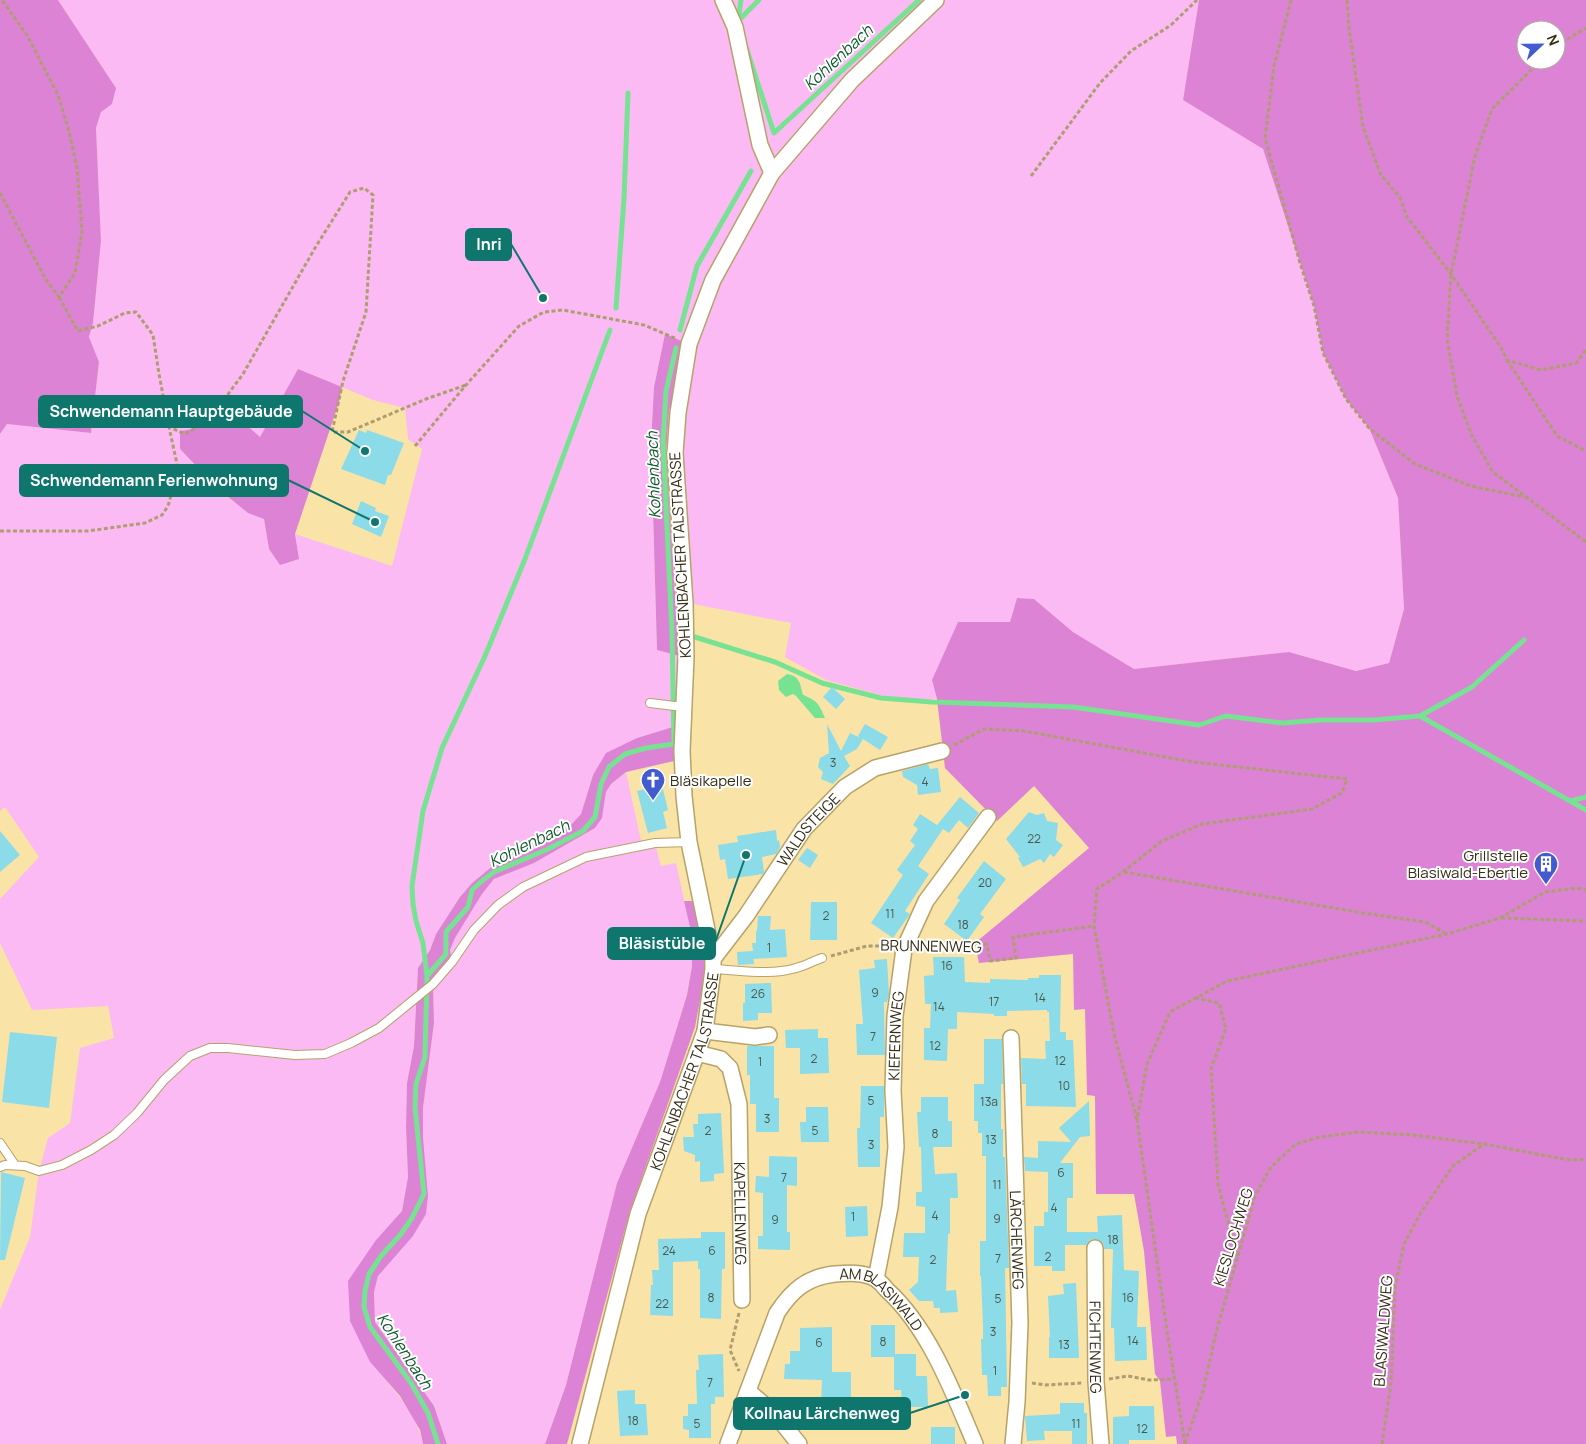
<svg xmlns="http://www.w3.org/2000/svg" width="1586" height="1444" viewBox="0 0 1586 1444" font-family="Manrope,sans-serif">
	<style>
		.green { fill: #fcbaf5; fill-rule: evenodd }
		.forest { fill: #dd83d5; fill-rule: evenodd }
		.water { fill: #76e292 }
		.lines { fill: none; stroke-linecap: round; stroke-linejoin: round }
		.stream { stroke: #76e292; stroke-width: 5 }
		.building { fill: #8bdbe9 }
		.lane-casing { stroke: #b7a268; stroke-width: 10 }
		.street-casing { stroke: #b7a268; stroke-width: 18 }
		.path { stroke: #ae9d6f; stroke-width: 3; stroke-dasharray: 4 2.5; stroke-linecap: butt }
		.lane { stroke: #fff; stroke-width: 8 }
		.street { stroke: #fff; stroke-width: 15 }
		.labels { text-anchor: middle; dominant-baseline: central; stroke-width: 4; stroke-linejoin: round; paint-order: stroke }
		.number-label { font-size: 12px; fill: #4a584a }
		.street-label { font-size: 15px; fill: #352d15; stroke: #fff }
		.poi-label { font-size: 15px; fill: #352d15; stroke: #fff; text-anchor: start }
		.water-label { font-size: 16px; font-style: italic; fill: #0a5b29; stroke: #fff }
		.leader { fill: none; stroke: #0f766e; stroke-width: 2 }
		.callout-dot { fill: #0f766e; stroke: #fff; stroke-width: 2 }
		.callout { fill: #0f766e; stroke: #0f766e; stroke-width: 2 }
		.callout-label { font-size: 16px; text-anchor: middle; font-weight: bold; fill: #fff }
	</style>
	<rect width="100%" height="100%" fill="#fae3a7"/>
	<path class="green" d="M58,0H1199L1183,100L1263,149L1314,306L1323,353L1346,399L1369,428L1398,498L1404,609L1389,663L1356,671L1289,652L1134,669L1073,632L1034,599L1017,598L1010,622L932,680L937,699L898,700L826,680L785,657L791,623L693,604L683,457L684,415L697,346L721,283L768,182L689,344L665,334L654,387L651,443L657,650L679,656L676,726L637,738L593,774L581,814L570,826L528,853L495,864L472,883L460,897L436,934L430,950L418,968L414,1046L407,1083L406,1127L408,1177L402,1212L376,1240L370,1362C391,1387 416,1411 423,1444H0V1310L30,1237L39,1171L48,1138L70,1123L80,1048L114,1038L108,1006L32,1010L0,943V899L39,857L5,807L0,811V434L7,424L91,433L99,362L89,337L93,323L101,241L96,128L101,112L116,88ZM298,369L373,400L405,408L408,439L422,449L392,566L295,534L299,559L269,549L264,519C230,506 205,476 180,449L192,430L205,423L260,438Z
		M626,772L642,845L655,843L661,866L676,863L692,936V966L687,995L660,1082L617,1183L566,1385L545,1444H447L434,1406L375,1322L374,1292L378,1276L391,1260L423,1138V1108L434,1023L433,984L455,938L482,894L494,879L534,863L595,828L602,817L606,792L611,784Z"/>
	<path class="forest" d="M0,0H58L116,88L112,104L101,112L96,128L101,241L93,323L89,337L99,362L91,433L7,424L0,434Z
		M1199,0H1586V1444H1177L1176,1436L1166,1437L1160,1381L1155,1374L1144,1251L1134,1194H1096L1095,1096L1087,1095L1085,1009L1074,1010L1073,954L979,963L975,943L1089,848L1034,786L997,821L945,768L937,699L932,680L958,622H1010L1017,598L1034,599L1073,632L1134,669L1289,652L1356,671L1389,663L1404,609L1398,498L1369,428L1346,399L1323,353L1314,306L1263,149L1183,100ZM1526,30H1556V60H1526Z
		M665,334L689,344L669,411L666,451L679,656L657,650L651,443L654,387Z
		M298,369L342,387L339,402L295,534L299,559L280,565L269,549L264,519L248,513L217,488L180,449V431C202,429 208,420 223,405L260,437Z
		M676,726L674,761L626,772L611,784L606,792L602,818L595,828L534,863L494,879L482,894L455,938L450,950L452,962L433,984L434,1023L423,1108V1138L428,1196L426,1214L413,1236L378,1276L374,1292L375,1322L434,1406L447,1444H423L420,1430L400,1396L370,1362L350,1321L348,1281L376,1240L402,1211L408,1177L406,1127L407,1083L414,1046L418,968L430,950L436,934L460,897L472,883L495,864L528,853L570,826L581,814L593,775L606,753L637,738Z
		M684,901H693L707,963L695,1027L629,1214L567,1444H545L566,1385L617,1183L660,1082L687,995L692,966V936Z"/>
	<path class="water" d="M787,674C800,676 800,684 803,695C818,701 819,704 825,718H815L796,696L793,694L786,697L779,690L778,681Z"/>
	<g class="lines">
		<path class="stream" d="M738,21L741,0
			M739,24L738,21L759,0
			M746,47L774,133L919,0
			M616,308L624,199L628,93
			M680,330L697,266L751,171
			M695,637L775,662L822,683L881,698L932,702L1073,707L1199,725L1226,716L1283,723L1320,720H1374L1420,716L1472,687L1524,640
			M1420,716L1586,810
			M1571,801L1586,797
			M427,976L423,943L416,921L413,904L412,886L423,811L442,748L485,656L525,559L610,330
			M438,1444L428,1413L411,1383L370,1327L364,1307L365,1291L369,1274L381,1256L401,1234L412,1218L424,1194L415,1108L416,1084L425,1057L427,976L446,954V932L468,907L472,890L483,880L494,872L546,850L583,831L595,817L601,784L609,767L625,754L646,748L674,744L672,633L663,442L666,391L676,348"/>
	</g>
	<path class="building" d="M359,430L366,433L367,430L404,443L391,475H388L385,485L341,469Z
		M361,501L376,508L375,511L389,516L381,537L352,524Z
		M832,687L845,699L836,709L823,697Z
		M827,724L841,751L850,733L861,738L858,736L865,724L888,737L880,750L863,739L857,749L844,756L850,766L833,784L821,779L823,772L818,767L820,758L829,753Z
		M928,764L930,769L938,768L941,792L918,795L917,785L903,777L902,771Z
		M662,785L668,810L663,812L667,828L648,833L637,791Z
		M960,797L979,813L968,828L959,820L949,833L937,825Z
		M1029,812L1037,815L1044,813L1047,821L1058,823L1056,840L1063,845L1054,857L1050,854L1044,863L1040,859L1023,867L1018,858L1020,857L1006,839Z
		M920,814L943,829L918,866L929,874L905,911L910,914L893,938L871,923L903,875L897,870L915,845L910,841L918,829L913,825Z
		M776,830L777,841L779,840L780,847L776,854L762,857L764,872L763,874L728,879L725,859L720,860L718,845L738,842L737,836Z
		M0,831L20,855L0,872Z
		M807,848L818,855L810,868L798,860Z
		M984,861L1006,879L980,914L984,917L967,941L944,924L960,900L957,898Z
		M811,902H837V940H810Z
		M758,916H771L770,930L785,929L787,957L753,959V956L754,964L738,965L737,952L753,951L752,943H756V931H757Z
		M933,957H964L965,982L990,983V979L1028,980V978H1039V975H1061L1060,1032H1066V1040H1073L1076,1107L1026,1106V1084H1022L1021,1058L1046,1059L1045,1041H1050L1049,1012H1047V1010L1007,1011V1016H994V1014L957,1012V1029H948L947,1061L924,1060V1028H930L931,1004H925L924,976L934,975Z
		M887,959L889,994L887,1002H884L885,1055H857L856,1024H863L859,970L875,968L874,960Z
		M771,983L772,1013H758V1020L743,1021V1003H745V984Z
		M818,1029V1038H828L829,1073L800,1074V1048H786L785,1030Z
		M10,1032L57,1037L49,1108L2,1102Z
		M984,1039H1002L1003,1084H1001V1129H1003V1157H1005L1009,1268H1005L1007,1387H1001V1396H988L987,1375H982L981,1339H983V1326L981,1276H980V1241H986V1156H982V1133H978V1121H974V1084H984Z
		M747,1046H774V1098H779V1132H756V1104H750V1075H747Z
		M861,1086H884V1117H880V1167H858L857,1128H860Z
		M921,1097H948V1121H952V1147H933L935,1174L957,1173L958,1198H950V1234H948L946,1291L956,1290L958,1312L940,1313V1308H934L933,1301H919L909,1290L918,1282L919,1257H903L904,1233H925V1207L916,1206V1192H922L921,1147H919L917,1112H921Z
		M1089,1101L1090,1136L1080,1137L1060,1163H1073V1198H1067V1232H1098L1097,1216L1122,1215L1124,1270L1139,1271L1137,1327H1146L1147,1360L1115,1361L1114,1328H1111V1321L1113,1249H1104L1103,1243L1094,1239L1090,1240L1086,1245H1065V1271H1052V1266H1034V1226H1044V1212H1048V1172L1025,1171L1024,1157L1038,1158V1141L1071,1142L1059,1128Z
		M806,1107H828L829,1142H801L800,1122H806Z
		M721,1113L724,1173L714,1174V1181L700,1182V1161L695,1162V1155L684,1151L683,1137H694L693,1124H698V1114Z
		M769,1156L797,1157V1186L787,1185V1232H790V1250L758,1249V1236H763V1193L755,1192L756,1176L769,1177Z
		M1,1172L25,1178L5,1260H0Z
		M867,1206L868,1236L846,1237L845,1207Z
		M701,1232H725V1269H722L721,1319L700,1318V1269H698V1261L673,1262V1316L650,1315L651,1285H653L652,1270H659L658,1239L701,1238Z
		M1076,1283L1079,1358H1049V1337H1050L1048,1296L1064,1294L1063,1284Z
		M871,1325H895V1354H916V1376H927L928,1407H902L901,1390H894V1357H871Z
		M832,1327V1372H851V1406H821L822,1380L784,1379L785,1364H790V1351H800V1328Z
		M723,1354L724,1397H715V1404H711V1438H689V1430L683,1429V1416H688V1404H697L696,1370H699L698,1355Z
		M635,1390V1404H646L648,1435L620,1436L617,1391Z
		M1060,1403H1084V1413H1087V1444H1072V1431H1044L1045,1440L1027,1441L1025,1416L1060,1414Z
		M1129,1406H1154L1155,1440H1129V1444H1113V1417L1129,1416Z
		M931,1427H955V1444H931Z"/>
	<g class="lines">
		<defs>
			<path id="lane" d="M650,703L683,707
				M713,969C740,970 770,976 796,968C805,966 813,961 822,958
				M0,1143L15,1165
				M0,1167L5,1165L25,1166L39,1171L62,1165L91,1150L114,1135L137,1113L164,1080L190,1056L210,1048H228L295,1055L325,1054L351,1043L379,1028L433,984L452,962L474,930L498,905L523,887L586,857L655,843L689,842"/>
			<g id="street">
				<path d="M723,0L735,27L760,145L772,173"/>
				<path id="s1" d="M713,959L746,916L804,829L845,787L875,768L942,751"/>
				<path d="M705,1031L755,1037L769,1035"/>
				<path id="s2" d="M1011,1038L1020,1323L1017,1402L1013,1444"/>
				<path id="s3" d="M697,1053L721,1059L730,1068L739,1104L742,1300"/>
				<path id="s4" d="M1095,1248L1096,1382L1101,1444"/>
				<path id="s5" d="M876,1279L890,1207L896,1147L893,1091L895,1016L904,949L926,901L988,817"/>
				<path d="M748,1391L775,1414L799,1444"/>
				<path id="s6" d="M580,1444L638,1214L705,1031L713,969V959L689,842L684,796L682,751L686,657L685,603L675,453L678,413L689,344L713,280L772,173L852,80L936,0"/>
				<path id="s7" d="M728,1444L777,1313C792,1290 807,1277 835,1274C848,1273 864,1272 876,1279C880,1282 884,1286 887,1290C929,1328 953,1392 975,1444"/>
			</g>
		</defs>
		<use href="#lane" class="lane-casing"/>
		<use href="#street" class="street-casing"/>
		<path class="path" d="M1291,0L1274,66L1265,138L1300,263L1314,306L1323,353L1346,399L1369,428L1415,464L1471,486L1524,497
			M1347,0L1349,28L1363,127L1381,175L1400,197L1407,217L1451,274L1500,346L1507,360L1541,370L1576,363L1586,350
			M1556,46L1586,28
			M1541,60L1492,109L1475,156L1451,274L1447,339L1457,396L1472,436L1493,472L1586,542
			M1031,176L1100,83L1131,51L1171,25L1197,0
			M0,193L46,280L59,297L75,273L82,232L77,167L68,128L58,95L27,35L2,0
			M59,297L78,331L98,326L125,313L136,312L153,335L159,374L169,427L185,434L209,420L243,374L315,248L350,192L364,188L373,195L366,312L343,381L332,432H348L426,399L466,385
			M1507,360L1557,436L1586,451
			M415,446L466,385L519,326L544,312L563,310L644,325L677,339
			M0,531H88L145,523L162,515L168,506L174,485L177,464L169,427
			M954,745L984,729L1024,731L1193,762L1347,779L1342,793L1312,809L1202,824L1162,841L1123,872L1097,889L1094,926L1114,1034L1137,1120
			M1124,872L1363,913L1425,922L1447,934
			M1501,918L1586,921
			M919,947L987,944L990,961L1016,958L1013,937L1094,926
			M831,956L867,946H891
			M1195,998L1219,1003L1226,1029L1211,1068L1218,1184L1237,1256
			M739,1313L730,1350L739,1371
			M1109,1379L1128,1376L1149,1380L1174,1379
			M1032,1383L1045,1385L1083,1383
			M1185,1443L1203,1391L1216,1333L1255,1196L1271,1167L1296,1144L1320,1137L1359,1132L1413,1135L1484,1144
			M1185,1444L1167,1331L1137,1120L1147,1064L1170,1012L1227,981L1447,934L1500,918L1545,892L1576,888L1586,890
			M1382,1444L1391,1383L1395,1287L1404,1244L1420,1214L1453,1166L1484,1144L1569,1160L1586,1159"/>
		<use href="#lane" class="lane"/>
		<use href="#street" class="street"/>
	</g>
	<defs>
		<symbol id="church-pin" viewBox="-11 -11 22 30"><path d="M0 17L-7.5 6A9.5 9.5 0 1 1 7.5 6Z" fill="#435bce" stroke="#fff"/><path d="M-1.2-6h2.4v3.5h3.3v2.4h-3.3V6h-2.4V-.1h-3.3v-2.4h3.3Z" fill="#fff"/></symbol>
		<symbol id="building-pin" viewBox="-11 -11 22 30"><path d="M0 17L-7.5 6A9.5 9.5 0 1 1 7.5 6Z" fill="#435bce" stroke="#fff"/><path d="M-4-6H4V6H1V3H-1V6H-4ZM-2.5-4.3h1.7v1.8h-1.7ZM.8-4.3h1.7v1.8H.8ZM-2.5-1h1.7V.8h-1.7ZM.8-1h1.7V.8H.8Z" fill="#fff"/></symbol>
	</defs>
	<g fill-rule="evenodd">
		<use href="#church-pin" x="639" y="766" width="28" height="38"/>
		<use href="#building-pin" x="1532" y="850" width="28" height="38"/>
	</g>
	<g class="labels">
		<g class="number-label">
			<text x="833" y="762">3</text>
			<text x="925" y="781">4</text>
			<text x="1034" y="838">22</text>
			<text x="985" y="882">20</text>
			<text x="890" y="913">11</text>
			<text x="826" y="915">2</text>
			<text x="963" y="924">18</text>
			<text x="769" y="947">1</text>
			<text x="947" y="965">16</text>
			<text x="875" y="992">9</text>
			<text x="758" y="993">26</text>
			<text x="1040" y="997">14</text>
			<text x="994" y="1001">17</text>
			<text x="939" y="1006">14</text>
			<text x="873" y="1036">7</text>
			<text x="935" y="1045">12</text>
			<text x="814" y="1058">2</text>
			<text x="1060" y="1060">12</text>
			<text x="760" y="1061">1</text>
			<text x="1064" y="1085">10</text>
			<text x="871" y="1100">5</text>
			<text x="989" y="1101">13a</text>
			<text x="767" y="1118">3</text>
			<text x="708" y="1130">2</text>
			<text x="815" y="1130">5</text>
			<text x="935" y="1133">8</text>
			<text x="991" y="1139">13</text>
			<text x="871" y="1144">3</text>
			<text x="1061" y="1172">6</text>
			<text x="784" y="1177">7</text>
			<text x="997" y="1184">11</text>
			<text x="1054" y="1207">4</text>
			<text x="935" y="1215">4</text>
			<text x="853" y="1216">1</text>
			<text x="997" y="1218">9</text>
			<text x="775" y="1219">9</text>
			<text x="1113" y="1239">18</text>
			<text x="669" y="1250">24</text>
			<text x="712" y="1250">6</text>
			<text x="1048" y="1256">2</text>
			<text x="998" y="1258">7</text>
			<text x="933" y="1259">2</text>
			<text x="711" y="1297">8</text>
			<text x="1128" y="1297">16</text>
			<text x="998" y="1298">5</text>
			<text x="662" y="1303">22</text>
			<text x="993" y="1331">3</text>
			<text x="1133" y="1340">14</text>
			<text x="883" y="1341">8</text>
			<text x="819" y="1342">6</text>
			<text x="1064" y="1344">13</text>
			<text x="995" y="1370">1</text>
			<text x="710" y="1382">7</text>
			<text x="633" y="1420">18</text>
			<text x="697" y="1423">5</text>
			<text x="1076" y="1423">11</text>
			<text x="1142" y="1428">12</text>
		</g>
		<g class="street-label">
			<text transform="translate(680 555) rotate(-93)">KOHLENBACHER TALSTRASSE</text>
			<text stroke="none"><textPath href="#s1" startOffset="161">WALDSTEIGE</textPath></text>
			<text transform="translate(931 946) rotate(1)">BRUNNENWEG</text>
			<text stroke="none"><textPath href="#s5" startOffset="245">KIEFERNWEG</textPath></text>
			<text stroke="none"><textPath href="#s6" startOffset="388">KOHLENBACHER TALSTRASSE</textPath></text>
			<text stroke="none"><textPath href="#s3" startOffset="184">KAPELLENWEG</textPath></text>
			<text transform="translate(1233 1237) rotate(-73)">KIESLOCHWEG</text>
			<text stroke="none"><textPath href="#s2" startOffset="202">LÄRCHENWEG</textPath></text>
			<text stroke="none"><textPath href="#s7" startOffset="269">AM BLASIWALD</textPath></text>
			<text transform="translate(1383 1331) rotate(-86)">BLASIWALDWEG</text>
			<text stroke="none"><textPath href="#s4" startOffset="99">FICHTENWEG</textPath></text>
		</g>
		<g class="poi-label">
			<text x="670" y="780">Bläsikapelle</text>
			<text x="1528" y="855" text-anchor="end">Grillstelle<tspan x="1528" dy="17">Blasiwald-Ebertle</tspan></text>
		</g>
		<g class="water-label">
			<text transform="translate(838 57) rotate(-43)">Kohlenbach</text>
			<text transform="translate(653 475) rotate(-92)">Kohlenbach</text>
			<text transform="translate(529 843) rotate(-26)">Kohlenbach</text>
			<text transform="translate(405 1351) rotate(57)">Kohlenbach</text>
		</g>
	</g>
	<path class="leader" d="M543 298L511 244M365 451L302 411M375 522L288 480M746 855L715 943M965 1395L910 1413"/>
	<g class="callout-dot">
		<circle cx="543" cy="298" r="5"/>
		<circle cx="365" cy="451" r="5"/>
		<circle cx="375" cy="522" r="5"/>
		<circle cx="746" cy="855" r="5"/>
		<circle cx="965" cy="1395" r="5"/>
	</g>
	<g class="callout">
		<rect x="466" y="229" width="45" height="31" rx="5"/>
		<rect x="39" y="396" width="263" height="31" rx="5"/>
		<rect x="20" y="465" width="268" height="31" rx="5"/>
		<rect x="608" y="928" width="107" height="31" rx="5"/>
		<rect x="734" y="1398" width="176" height="31" rx="5"/>
	</g>
	<g class="callout-label">
		<text x="489" y="250">Inri</text>
		<text x="171" y="417">Schwendemann Hauptgebäude</text>
		<text x="154" y="486">Schwendemann Ferienwohnung</text>
		<text x="662" y="949">Bläsistüble</text>
		<text x="822" y="1419">Kollnau Lärchenweg</text>
	</g>
	<g transform="translate(1541 45) rotate(68)"><circle r="24" fill="#ffffff" stroke="#aeaba1"/>
	<path d="M0-4L9 19L0 12L-9 19Z" fill="#435bce"/>
	<text y="-8" font-size="14" font-weight="bold" text-anchor="middle" fill="#352d15">N</text>
	</g>
</svg>
